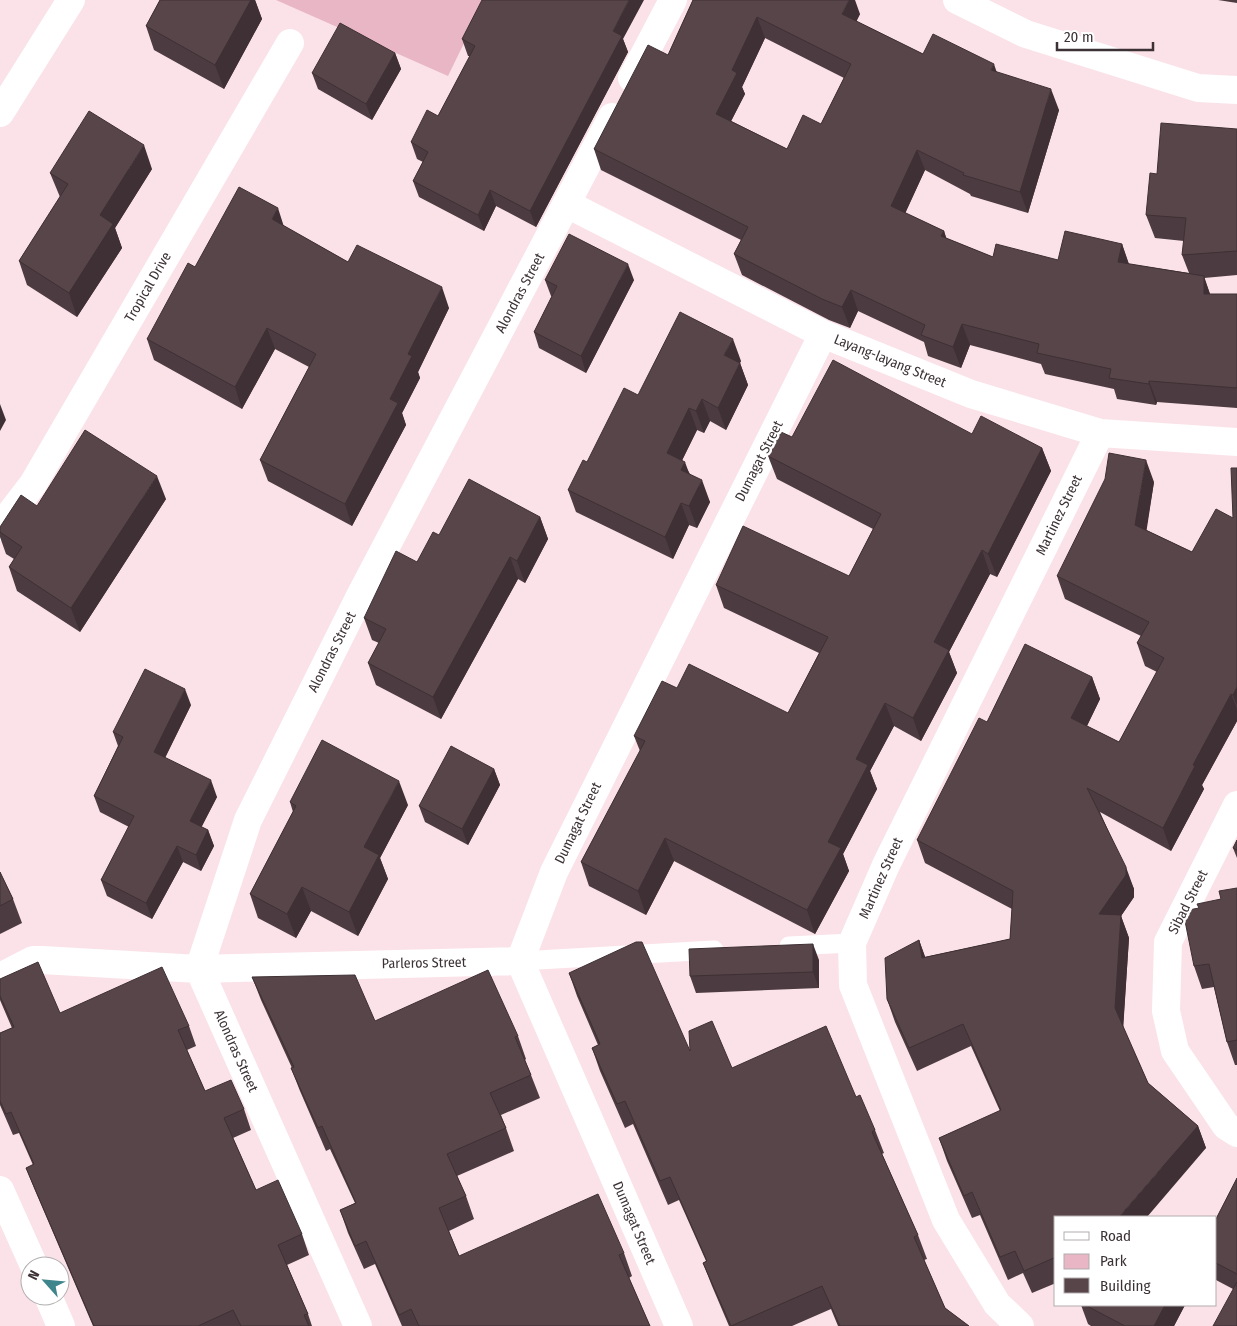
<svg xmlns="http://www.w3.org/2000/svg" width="1237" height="1326" viewBox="0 0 1237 1326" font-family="'Fira Sans Condensed',sans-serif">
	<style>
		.green { fill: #e8b6c4 }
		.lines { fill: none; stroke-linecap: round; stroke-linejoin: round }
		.service { stroke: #fff; stroke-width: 19 }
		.minor { stroke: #fff; stroke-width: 28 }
		.wall { fill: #4c3b40; fill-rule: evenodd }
		.shaded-wall { fill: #3e3034 }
		.building { fill: #58454a; stroke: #3e3034; fill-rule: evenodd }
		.labels { text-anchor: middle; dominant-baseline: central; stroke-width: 5; stroke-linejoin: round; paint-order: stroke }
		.street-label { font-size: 14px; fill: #3c3235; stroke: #fff }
	</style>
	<rect width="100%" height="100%" fill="#fae2e8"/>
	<path class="green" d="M276,0H485L448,76Z"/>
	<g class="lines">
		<path class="service" d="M789,946L852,943
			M520,961L714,950"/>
		<path class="minor" d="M957,0L1026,34L1198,88L1237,90
			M632,78L673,0
			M0,113L71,0
			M567,204L823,334L971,394L1100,433L1237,442
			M0,527L33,484L290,43
			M1237,805L1168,942L1166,1011L1175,1051L1226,1126L1237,1133
			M0,977L33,960H42L199,969L520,961
			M0,1190L34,1266
			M48,1296L61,1326
			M358,1326L199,969L248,820L360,596L612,117
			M679,1326L520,961L554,872L823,334
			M1020,1326L997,1304L946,1220L853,985L852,943L886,865L1100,433"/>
	</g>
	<path class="wall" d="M160,0H255L262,19L224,89L154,50L146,26Z
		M693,0L860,14L856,21L923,54L996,72L1059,110L1028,213L971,196L970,194L925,170L905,213L944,231L946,238L993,257L1058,260L1122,244L1129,264L1189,273L1182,255L1184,241L1155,238L1146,215L1157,174L1237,129V275L1204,278L1210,294H1237V408L1157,402L1156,405L1117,399L1114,389L1045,374L1041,364L970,345L961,368L928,356L924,342L858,311L850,328L829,320L742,275L734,254L741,240L601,170L594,149L668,55ZM765,38L844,78L821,124L787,149L731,121L745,94L742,87Z
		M1218,0H1237V3Z
		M462,39H623L628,52L536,227L496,206L484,231L419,197L413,181L423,162L417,159L411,142L438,116L470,56H468Z
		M395,53L401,69L372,120L318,89L312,73Z
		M152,169L115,228L122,248L77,317L27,285L19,261L60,197L50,173Z
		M284,226L348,262L449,308L418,372L420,378L402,413L406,425L352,526L268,481L260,460L309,367L275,349L242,409L154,360L147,339L195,267Z
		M545,280H634L586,373L539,348L534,332L552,296H551Z
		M741,361L740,363L748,385L726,430L710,421L704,433L697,430L682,460L690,474L710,502L697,528L689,525L673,559L576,512L568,490L587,462L638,395Z
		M972,434L1042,448L1051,471L997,577L990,574L949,652L957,673L921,741L894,726L870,771L877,789L843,854L849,871L815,934L674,861L646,915L589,886L581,862L640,751L634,736L677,688L788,713L819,653L724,608L716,585L849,576L873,529L777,479L768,456L792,437Z
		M1237,468V721L1202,785L1204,789L1171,851L1100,812L1134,889V897L1121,916L1129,938L1123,1027L1148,1083L1198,1126L1206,1148L1056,1217V1283L1032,1293L1023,1273L1008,1280L980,1215L972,1218L947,1161L939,1138L1000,1111L971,1046L917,1071L895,1022L887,999L919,940L925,957L1010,939L1012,909L925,863L917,840L987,722L1092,677L1100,699L1087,726L1119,742L1157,672L1145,666L1137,643L1141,636L1065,599L1057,576L1154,482L1146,530L1192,552L1233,518Z
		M166,499L80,632L17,591L9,567L14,559L6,554L0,537V527L37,506Z
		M540,517L548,539L525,583L518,579L441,719L376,685L368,663L379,643L372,640L364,618L417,562L439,535Z
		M191,705L165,758L217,797L201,827L208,830L214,846L201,871L183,862L152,919L107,896L101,880L129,827L100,812L94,796L118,746L113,732Z
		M494,769L500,785L468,845L425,822L419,806Z
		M290,802L408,805L380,858L388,879L358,936L311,911L296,938L258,918L250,894L293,812Z
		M1237,840V858L1233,848Z
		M0,872L13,899L22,923L0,934Z
		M1237,888V1065H1235L1227,1042L1214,987L1202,989L1194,966L1199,908L1221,899Z
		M819,960V988L696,993L690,976Z
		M569,973L690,1051L732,1068L856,1097L875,1130L884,1153L882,1154L918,1235L927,1259L924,1260L945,1308L969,1326H838L831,1309L792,1326H729L712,1286L703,1263L706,1261L679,1200L668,1205L633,1124L625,1128L600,1071L592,1048L598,1045L577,996Z
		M252,977L375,1021L518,1036L526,1059L525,1060L531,1075L540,1098L501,1115L506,1128L514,1151L457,1176L466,1196L474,1219L449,1231L459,1256L624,1253L632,1276L629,1278L650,1326H402L375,1264L364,1269L348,1233L340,1210L355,1203L330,1149L326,1151L300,1091L291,1068H292L261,1000Z
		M0,979L60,1013L189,1026L196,1046L187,1050L205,1091L244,1109L251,1130L233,1138L256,1190L302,1234L309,1255L287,1265L308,1314L312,1326H93L34,1188L26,1168L33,1165L19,1133L13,1135L0,1105V1033L12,1028L0,1000Z
		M1237,1178V1326L1233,1289L1216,1280V1219Z
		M1081,1305H1185L1174,1326H1091L1088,1324Z"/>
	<path class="shaded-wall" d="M251,0H255L262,19L224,89L215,65Z
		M629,0H644L623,39L628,52L536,227L530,211L613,31Z
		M849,0H855L860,14L850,35L842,14Z
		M757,17L765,38L742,87L745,94L724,135L716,114L732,70Z
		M395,53L401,69L372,120L366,104Z
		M994,64L1001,85L991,70Z
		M1051,89L1059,110L1028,213L1020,192Z
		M144,145L152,169L115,228L122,248L77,317L69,293L100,215Z
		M917,150L925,170L899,227L891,206Z
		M490,190L496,206L484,231L478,215Z
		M278,208L285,230L272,219Z
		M944,231L951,252L941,236Z
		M1122,244L1129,265L1118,262Z
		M628,264L634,280L586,373L581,356Z
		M1204,276L1211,297L1204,294Z
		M442,287L449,308L418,372L420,378L402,413L406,425L352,526L345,504L408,354Z
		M851,290L858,311L850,328L842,307Z
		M962,324L970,345L961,368L953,347Z
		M267,328L275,349L242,409L235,387Z
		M733,339L741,361L732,377L724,355Z
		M740,363L748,385L726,430L718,408Z
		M1149,381L1157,402L1156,405L1149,384Z
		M702,399L710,421L704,433L696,411Z
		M0,404L6,420L0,431Z
		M689,408L697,430L675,475L667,453Z
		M1042,448L1051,471L997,577L988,554Z
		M1146,460L1154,482L1144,547L1135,525Z
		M685,462L693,484L681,470Z
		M157,476L166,499L80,632L71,608Z
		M702,480L710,502L697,528L689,506Z
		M681,503L689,525L673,559L665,537Z
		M540,517L548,539L525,583L517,561Z
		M982,550L990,574L949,652L957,673L921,741L913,718L934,642Z
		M510,557L518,579L441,719L433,697Z
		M1092,677L1100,699L1080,740L1071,718Z
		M1237,687V705L1233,695Z
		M185,689L191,705L160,768L154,752Z
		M1231,694L1237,709V721L1202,785L1204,789L1171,851L1163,828L1193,765Z
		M885,703L894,726L870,771L877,789L843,854L849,871L815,934L807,910L828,842L856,759Z
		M494,769L500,785L468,845L462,829Z
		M211,780L217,797L196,838L190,821Z
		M399,781L408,805L380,858L388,879L358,936L349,912L364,847Z
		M208,830L214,846L201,871L196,855Z
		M665,838L674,861L646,915L638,891Z
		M177,846L183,862L152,919L146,903Z
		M1126,867L1134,889V897L1121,916L1129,938L1123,1031L1115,1008L1099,914Z
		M302,887L311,911L296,938L287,914Z
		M919,940L927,962L922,958Z
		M813,944L819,960V988L813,972Z
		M1198,1126L1206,1148L1147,1217H1119Z
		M1165,1305H1185L1174,1326H1154Z"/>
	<path class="building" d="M160,0H251L215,65L146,26Z
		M482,0H629L613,31L622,36L530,211L490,190L478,215L413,181L428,152L411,142L427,110L438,116L475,46L462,39Z
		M693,0H849L842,14L923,54L933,34L994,64L991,70L1051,89L1020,192L963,175L964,173L917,150L891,206L944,231L941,236L993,257L996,244L1058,260L1065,231L1122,244L1118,262L1204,276V294H1237V388L1149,381V384L1109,378L1111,369L1037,353L1039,344L962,324L953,347L921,335L925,325L851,290L842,307L822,299L734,254L748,227L594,149L648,45L668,55ZM757,17L851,64L821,124L803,115L787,149L716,114L737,73L732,70Z
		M340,23L395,53L366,104L312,73Z
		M89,111L144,145L100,215L113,224L69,293L19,261L68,184L50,173Z
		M1161,123L1237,129V251L1182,255L1186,218L1146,215L1150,173L1157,174Z
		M239,187L278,208L272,219L348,262L357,245L442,287L408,354L412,356L390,399L398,403L345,504L260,460L316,354L267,328L235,387L147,339L188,263L195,267Z
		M569,234L628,264L581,356L534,332L557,286L545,280Z
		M680,312L733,339L724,355L740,363L718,408L702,399L696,411L689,408L667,453L685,462L681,470L702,480L689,506L681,503L665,537L568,490L583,460L587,462L624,388L638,395Z
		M833,360L972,434L981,416L1042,448L988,554L982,550L934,642L949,650L913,718L885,703L856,759L868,765L828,842L841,848L807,910L665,838L638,891L581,862L645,741L634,736L662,681L677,688L689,664L788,713L828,637L716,585L743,526L849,576L881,514L768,456L781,432L792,437Z
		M85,430L157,476L71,608L9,567L22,547L0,532V527L21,495L37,506Z
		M1109,453L1146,460L1135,525L1192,552L1216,509L1233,518L1231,468H1237V687L1233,695L1231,694L1193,765L1195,766L1163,828L1087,788L1126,867V875L1099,914L1121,915L1115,1008L1148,1083L1198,1126L1119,1217H1056V1257L1024,1271L1015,1251L1000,1257L972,1192L964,1196L939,1138L1001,1110L963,1024L909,1048L887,999L885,958L919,940L922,958L1010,939L1013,891L917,840L979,718L987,722L1025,644L1092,677L1071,718L1119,742L1164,658L1137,643L1149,622L1057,576L1105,479Z
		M469,479L540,517L517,561L510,557L433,697L368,663L386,629L364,618L396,551L417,562L433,532L439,535Z
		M145,669L185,689L154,752L211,780L190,821L208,830L196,855L177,846L146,903L101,880L134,816L94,796L123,737L113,732Z
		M322,740L399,781L364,847L379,855L349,912L302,887L287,914L250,894L296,806L290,802Z
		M451,746L494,769L462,829L419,806Z
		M1237,840V850L1233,848Z
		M0,872L13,899L0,906Z
		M1237,888V1040L1227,1042L1209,964L1194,966L1183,911L1199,908L1197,904L1221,899L1219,891Z
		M636,942H642L690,1051L689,1031L712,1021L732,1068L826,1026L856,1097L860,1095L875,1130L872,1132L918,1235L914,1237L945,1308L969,1326H840L822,1286L731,1326L703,1263L707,1261L670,1177L660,1181L625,1101L617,1104L592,1048L600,1044L569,973Z
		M813,944V972L690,976L689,949Z
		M38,962L60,1013L162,967L189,1026L178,1030L205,1091L231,1080L244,1109L224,1118L256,1190L278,1180L302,1234L278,1245L308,1314L304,1315L309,1326H241L233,1310L198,1326H94L26,1168L34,1164L11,1112L6,1114L0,1101V1033L14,1027L0,996V979Z
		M488,970L518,1036L515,1037L531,1075L490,1093L506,1128L447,1154L466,1196L439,1208L459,1256L598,1194L624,1253L619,1255L650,1326H419L411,1309L399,1315L366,1241L355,1246L340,1210L356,1203L322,1126L318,1128L291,1068L294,1067L252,977L355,975L375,1021Z
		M1237,1178V1274L1216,1263V1219Z
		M1237,1282V1326H1213Z
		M1085,1305H1165L1154,1326H1125Z"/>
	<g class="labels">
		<g class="street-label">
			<text transform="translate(148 287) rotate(-60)">Tropical Drive</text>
			<text transform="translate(520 293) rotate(-62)">Alondras Street</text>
			<text transform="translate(890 361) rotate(22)">Layang-layang Street</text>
			<text transform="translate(759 461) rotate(-63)">Dumagat Street</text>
			<text transform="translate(1059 515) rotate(-64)">Martinez Street</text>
			<text transform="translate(332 652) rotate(-63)">Alondras Street</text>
			<text transform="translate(578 823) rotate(-64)">Dumagat Street</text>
			<text transform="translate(881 878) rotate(-66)">Martinez Street</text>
			<text transform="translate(1188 902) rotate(-63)">Sibad Street</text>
			<text transform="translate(424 963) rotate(-1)">Parleros Street</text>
			<text transform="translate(236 1051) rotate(66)">Alondras Street</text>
			<text transform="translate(634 1223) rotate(67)">Dumagat Street</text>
		</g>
	</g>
	<rect x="1054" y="1216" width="162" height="90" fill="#ffffff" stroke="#b1adae"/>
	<rect x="1064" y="1232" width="25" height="8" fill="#ffffff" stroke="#b1adae"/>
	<text x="1100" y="1241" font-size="15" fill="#3c3235">Road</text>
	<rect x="1064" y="1254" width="25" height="15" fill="#e8b6c4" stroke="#b1adae"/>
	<text x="1100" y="1266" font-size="15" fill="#3c3235">Park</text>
	<rect x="1064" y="1278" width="25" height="15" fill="#58454a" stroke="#b1adae"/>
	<text x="1100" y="1291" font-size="15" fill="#3c3235">Building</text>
	<g transform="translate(45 1281) rotate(297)"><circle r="24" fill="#ffffff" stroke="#b1adae"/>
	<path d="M0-4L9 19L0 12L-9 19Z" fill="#3e868c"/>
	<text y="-8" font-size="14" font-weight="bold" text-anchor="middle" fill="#3c3235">N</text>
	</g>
	<path d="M1057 42v8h96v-8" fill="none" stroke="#3c3235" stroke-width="2.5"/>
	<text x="1064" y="42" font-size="15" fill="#3c3235" stroke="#ffffff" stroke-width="4" paint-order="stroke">20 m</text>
</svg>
